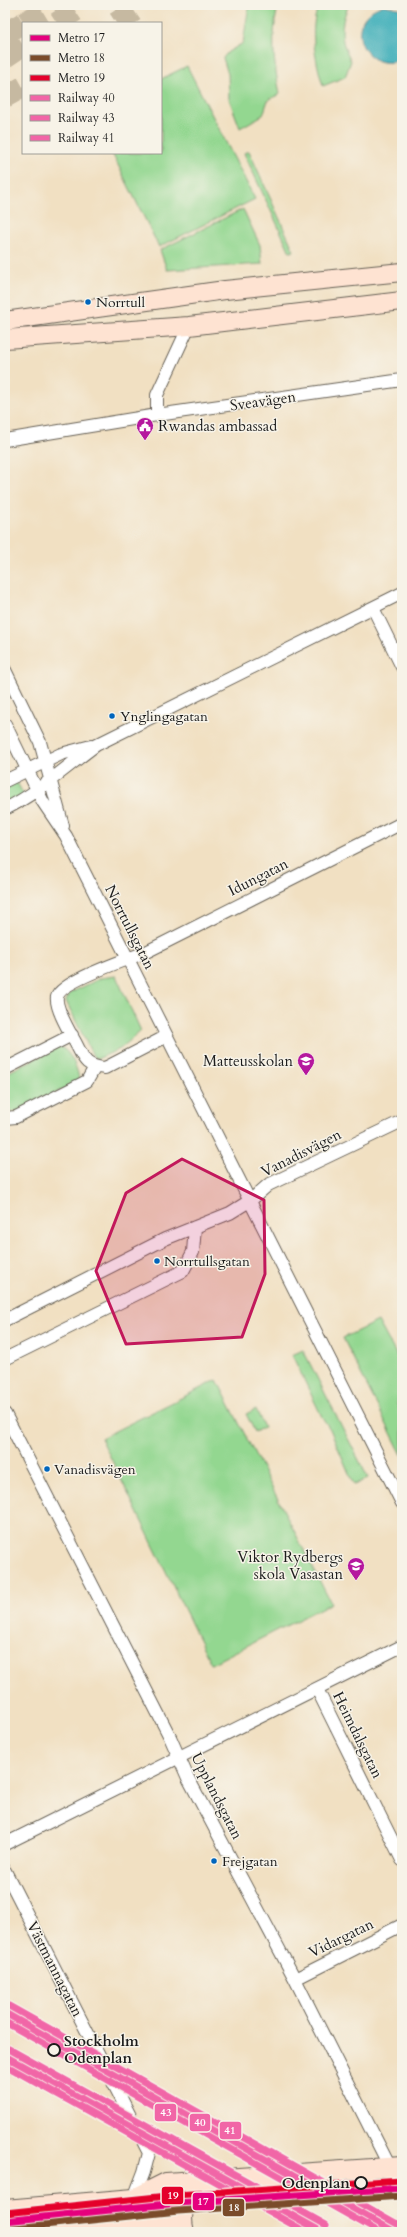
<svg xmlns="http://www.w3.org/2000/svg" width="407" height="2237" viewBox="0 0 407 2237" font-family="Cardo,serif">
	<style>
		.green { fill: #93d790; stroke: #587a56 }
		.water { fill: #3eaeb9; stroke: #2d656a }
		.lines { fill: none; stroke-linecap: round; stroke-linejoin: round }
		.highway-tunnel { stroke: #c6b9a1; stroke-width: 22; stroke-dasharray: 22 11; stroke-linecap: butt }
		.street-casing { stroke: #676156; stroke-width: 14 }
		.secondary-casing { stroke: #676156; stroke-width: 20 }
		.street { stroke: #fff; stroke-width: 12 }
		.secondary { stroke: #fee3d2; stroke-width: 18 }
		.rail-1-casing { stroke: #f7f3e8; stroke-width: 10 }
		.rail-2-casing { stroke: #f7f3e8; stroke-width: 10 }
		.rail-3-casing { stroke: #f7f3e8; stroke-width: 10 }
		.rail-1 { stroke: #f166a7; stroke-width: 7 }
		.rail-2 { stroke: #f166a7; stroke-width: 7 }
		.rail-3 { stroke: #f166a7; stroke-width: 7 }
		.metro-1-casing { stroke: #f7f3e8; stroke-width: 10 }
		.metro-2-casing { stroke: #f7f3e8; stroke-width: 10 }
		.metro-3-casing { stroke: #f7f3e8; stroke-width: 10 }
		.metro-1 { stroke: #e5007d; stroke-width: 7 }
		.metro-2 { stroke: #7a4b2a; stroke-width: 7 }
		.metro-3 { stroke: #e4002b; stroke-width: 7 }
		.marked { fill: #c2185b; fill-opacity: 0.2; stroke: #c2185b; stroke-width: 3; stroke-linejoin: round }
		.bus-dot { fill: #0065bd; stroke: #f7f3e8; stroke-width: 1.5 }
		.stop-dot { fill: #f7f3e8; stroke: #1c1c1c; stroke-width: 2 }
		.labels { text-anchor: middle; dominant-baseline: central; stroke-width: 3; stroke-linejoin: round; paint-order: stroke }
		.bus-label { font-size: 14px; fill: #1c1c1c; stroke: #f7f3e8; text-anchor: start }
		.street-label { font-size: 15px; fill: #1c1c1c; stroke: #f7f3e8 }
		.poi-label { font-size: 15px; fill: #1c1c1c; stroke: #f7f3e8; text-anchor: end }
		.stop-label { font-size: 15px; font-weight: bold; fill: #1c1c1c; stroke: #f7f3e8; text-anchor: start }
		.line-badge { stroke: #f7f3e8; stroke-width: 1.5 }
		.badge-label { font-size: 11px; text-anchor: middle; font-weight: bold; fill: #fff }
	</style>
	<rect width="100%" height="100%" fill="#f7f3e8"/>
	<filter id="ink" filterUnits="userSpaceOnUse"><feTurbulence type="fractalNoise" baseFrequency=".025" numOctaves="2"/><feDisplacementMap in="SourceGraphic" scale="8" xChannelSelector="R" yChannelSelector="G"/><feConvolveMatrix kernelMatrix="1 2 1 2 8 2 1 2 1" color-interpolation-filters="sRGB"/></filter>
	<filter id="wash" filterUnits="userSpaceOnUse"><feTurbulence type="fractalNoise" baseFrequency=".012" numOctaves="4" result="noise"/><feDisplacementMap in="SourceGraphic" scale="16" xChannelSelector="R" yChannelSelector="G"/><feGaussianBlur stdDeviation="0.9" result="paint"/><feColorMatrix in="noise" values="0 0 0 0 0 0 0 0 0 0 0 0 0 0 0 0 0 1.4 0 .05"/><feComposite in="paint" operator="in"/></filter>
	<g filter="url(#wash)">
		<rect width="100%" height="100%" fill="#f1e0c2"/>
		<path class="green" d="M249,5H278C271,40 273,59 280,94L268,100L263,115L240,128L229,99L228,74L223,58L228,52L243,43Z
			M319,5H349C339,24 340,43 351,61L345,77L323,86C316,62 308,29 319,5Z
			M187,66L255,199L159,247L112,153H161V79Z
			M249,151L294,251L290,252L244,153Z
			M243,209L260,245L262,264L167,270L160,250Z
			M15,779L25,797L5,806V784Z
			M116,976L141,1031L120,1049L97,1059L93,1056L66,1001L70,993L101,978Z
			M60,1046C70,1051 79,1070 79,1081L21,1111L5,1112V1074Z
			M378,1321L402,1365V1399L396,1402L402,1415V1455L343,1338Z
			M303,1350L368,1478L354,1485L330,1429L322,1417L292,1355Z
			M217,1380L331,1603L211,1664L101,1438Z
			M256,1409L264,1427L255,1432L246,1414Z"/>
		<path class="water" d="M384,5L402,9V59C365,77 338,19 384,5Z"/>
	</g>
	<g filter="url(#ink)">
		<g class="lines">
			<path class="highway-tunnel" d="M24,23L54,5
				M57,23L84,5
				M116,23L143,5
				M5,33L23,23
				M5,57L23,45
				M5,97L23,87"/>
			<defs>
				<path id="street" d="M157,415V395L189,326
					M5,440L157,415L402,380
					M373,608L402,667
					M5,670L40,742L63,826
					M5,724L43,802L66,836L402,1503
					M5,781L61,754L91,746
					M5,809C38,793 66,767 96,745L402,593
					M167,1036L105,1068C83,1066 84,1058 74,1040C69,1031 55,1007 57,997C60,982 130,958 146,952L402,823
					M5,1069L72,1035
					M5,1118L16,1117L87,1081L95,1067
					M5,1320L165,1239L230,1213L251,1200L268,1185L402,1121
					M5,1359L183,1271L193,1252L195,1227
					M5,1414L170,1737L188,1778L295,1979L402,2191
					M317,1689L402,1860
					M5,1844L402,1646
					M5,1871L149,2153L144,2172L134,2198
					M295,1979L402,1925"/>
				<path id="secondary" d="M5,321L225,290L402,272
					M5,339L189,326L402,301
					M5,2209L134,2198L166,2182L402,2166
					M5,2231L161,2222L176,2226L184,2231
					M185,2232C178,2206 191,2189 216,2186"/>
			</defs>
			<use href="#street" class="street-casing"/>
			<use href="#secondary" class="secondary-casing"/>
			<use href="#street" class="street"/>
			<use href="#secondary" class="secondary"/>
			<defs>
				<path id="rail-1" d="M5,2013L395,2232
					M5,2056L322,2232"/>
				<path id="rail-2" d="M5,2022L379,2232
					M5,2065L306,2232"/>
				<path id="rail-3" d="M9,2006L399,2225
					M9,2049L326,2225"/>
			</defs>
			<use href="#rail-1" class="rail-1-casing"/>
			<use href="#rail-2" class="rail-2-casing"/>
			<use href="#rail-3" class="rail-3-casing"/>
			<use href="#rail-1" class="rail-1"/>
			<use href="#rail-2" class="rail-2"/>
			<use href="#rail-3" class="rail-3"/>
			<defs>
				<path id="metro-1" d="M5,2221L177,2203L402,2188"/>
				<path id="metro-2" d="M6,2229L178,2211L402,2196"/>
				<path id="metro-3" d="M5,2213L176,2195L401,2180"/>
			</defs>
			<use href="#metro-1" class="metro-1-casing"/>
			<use href="#metro-2" class="metro-2-casing"/>
			<use href="#metro-3" class="metro-3-casing"/>
			<use href="#metro-1" class="metro-1"/>
			<use href="#metro-2" class="metro-2"/>
			<use href="#metro-3" class="metro-3"/>
		</g>
	</g>
	<path class="marked" d="M182,1159L264,1200L265,1274L242,1337L126,1344L96,1271L126,1193Z"/>
	<defs>
		<symbol id="civic-pin" viewBox="-11 -11 22 30"><path d="M0 17L-7.5 6A9.5 9.5 0 1 1 7.5 6Z" fill="#b5179e" stroke="#f7f3e8"/><path d="M-.6-6.5H3V-4.5H.6V-3L4-1V1h2V6H-6V1h2V-1L-.6-3ZM-1.2 2.5V6h2.4V2.5Z" fill="#fff"/></symbol>
		<symbol id="school-pin" viewBox="-11 -11 22 30"><path d="M0 17L-7.5 6A9.5 9.5 0 1 1 7.5 6Z" fill="#b5179e" stroke="#f7f3e8"/><path d="M0-5L7-2L0 1L-7-2ZM-4 1L0 2.5L4 1V4Q0 6-4 4Z" fill="#fff"/></symbol>
	</defs>
	<g fill-rule="evenodd">
		<use href="#civic-pin" x="135" y="416" width="20" height="27"/>
		<use href="#school-pin" x="296" y="1051" width="20" height="27"/>
		<use href="#school-pin" x="346" y="1556" width="20" height="27"/>
	</g>
	<g class="bus-dot">
		<circle cx="88" cy="302" r="3.5"/>
		<circle cx="112" cy="716" r="3.5"/>
		<circle cx="157" cy="1261" r="3.5"/>
		<circle cx="47" cy="1469" r="3.5"/>
		<circle cx="214" cy="1861" r="3.5"/>
	</g>
	<g class="stop-dot">
		<circle cx="54" cy="2050" r="6"/>
		<circle cx="361" cy="2183" r="6"/>
	</g>
	<g class="labels">
		<g class="bus-label">
			<text x="96" y="302">Norrtull</text>
			<text x="120" y="716">Ynglingagatan</text>
			<text x="164" y="1261">Norrtullsgatan</text>
			<text x="54" y="1469">Vanadisvägen</text>
			<text x="222" y="1861">Frejgatan</text>
		</g>
		<g class="street-label">
			<text transform="translate(263 401) rotate(-8)">Sveavägen</text>
			<text transform="translate(258 877) rotate(-27)">Idungatan</text>
			<text transform="translate(130 927) rotate(63)">Norrtullsgatan</text>
			<text transform="translate(301 1153) rotate(-27)">Vanadisvägen</text>
			<text transform="translate(358 1735) rotate(64)">Heimdalsgatan</text>
			<text transform="translate(217 1796) rotate(63)">Upplandsgatan</text>
			<text transform="translate(341 1938) rotate(-26)">Vidargatan</text>
			<text transform="translate(55 1969) rotate(63)">Västmannagatan</text>
		</g>
		<g class="poi-label">
			<text x="158" y="426" text-anchor="start">Rwandas ambassad</text>
			<text x="293" y="1061">Matteusskolan</text>
			<text x="343" y="1557">Viktor Rydbergs<tspan x="343" dy="17">skola Vasastan</tspan></text>
		</g>
		<g class="stop-label">
			<text x="64" y="2041">Stockholm<tspan x="64" dy="17">Odenplan</tspan></text>
			<text x="350" y="2183" text-anchor="end">Odenplan</text>
		</g>
	</g>
	<g class="line-badge">
		<rect x="154" y="2103" width="23" height="19" rx="4" fill="#f166a7"/>
		<rect x="189" y="2113" width="22" height="19" rx="4" fill="#f166a7"/>
		<rect x="219" y="2121" width="23" height="19" rx="4" fill="#f166a7"/>
		<rect x="161" y="2186" width="23" height="19" rx="4" fill="#e4002b"/>
		<rect x="192" y="2192" width="23" height="19" rx="4" fill="#e5007d"/>
		<rect x="222" y="2198" width="23" height="19" rx="4" fill="#7a4b2a"/>
	</g>
	<g class="badge-label">
		<text x="166" y="2116">43</text>
		<text x="200" y="2126">40</text>
		<text x="230" y="2134">41</text>
		<text x="173" y="2199">19</text>
		<text x="203" y="2205">17</text>
		<text x="234" y="2211">18</text>
	</g>
	<rect width="407" height="2237" fill="none" stroke="#f7f3e8" stroke-width="20"/>
	<rect x="22" y="22" width="140" height="132" fill="#f7f3e8" stroke="#9f9d96"/>
	<rect x="30" y="35" width="20" height="6" fill="#e5007d" stroke="#9f9d96"/>
	<text x="58" y="42" font-size="12" fill="#1c1c1c">Metro 17</text>
	<rect x="30" y="55" width="20" height="6" fill="#7a4b2a" stroke="#9f9d96"/>
	<text x="58" y="62" font-size="12" fill="#1c1c1c">Metro 18</text>
	<rect x="30" y="75" width="20" height="6" fill="#e4002b" stroke="#9f9d96"/>
	<text x="58" y="82" font-size="12" fill="#1c1c1c">Metro 19</text>
	<rect x="30" y="95" width="20" height="6" fill="#f166a7" stroke="#9f9d96"/>
	<text x="58" y="102" font-size="12" fill="#1c1c1c">Railway 40</text>
	<rect x="30" y="115" width="20" height="6" fill="#f166a7" stroke="#9f9d96"/>
	<text x="58" y="122" font-size="12" fill="#1c1c1c">Railway 43</text>
	<rect x="30" y="135" width="20" height="6" fill="#f166a7" stroke="#9f9d96"/>
	<text x="58" y="142" font-size="12" fill="#1c1c1c">Railway 41</text>
</svg>
